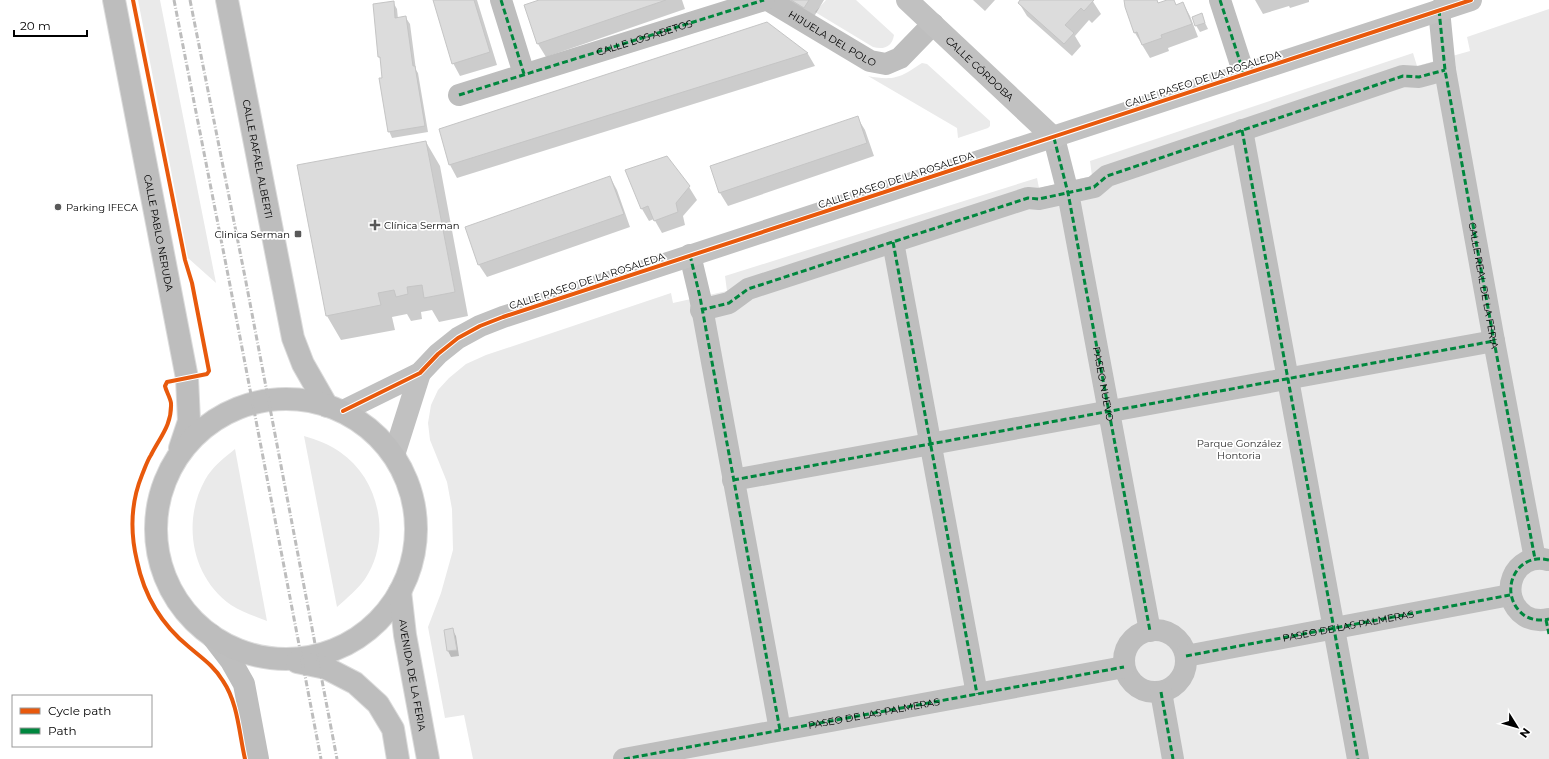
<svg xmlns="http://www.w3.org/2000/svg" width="1549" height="759" viewBox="0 0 1549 759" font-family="Montserrat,sans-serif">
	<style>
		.green { fill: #eaeaea }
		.shadow { fill: #0003 }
		.building { fill: #dcdcdc; stroke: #c5c5c5 }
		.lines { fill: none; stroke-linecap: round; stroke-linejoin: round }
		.primary-casing { stroke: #dbdbdb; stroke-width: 24 }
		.street { stroke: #bebebe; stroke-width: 22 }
		.secondary { stroke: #c1c1c1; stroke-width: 22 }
		.primary { stroke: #bdbdbd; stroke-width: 22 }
		.rail { stroke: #bdbdbd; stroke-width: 3; stroke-dasharray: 6 2 1 2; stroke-linecap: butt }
		.quiet { stroke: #00873e; stroke-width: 3; stroke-dasharray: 6 3; stroke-linecap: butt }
		.cycleway-casing { stroke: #fff; stroke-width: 6 }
		.cycleway { stroke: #e8590c; stroke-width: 4 }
		.poi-dot { fill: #595959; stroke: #fff; stroke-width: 1.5 }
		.labels { text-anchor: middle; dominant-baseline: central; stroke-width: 3.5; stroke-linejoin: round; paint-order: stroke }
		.street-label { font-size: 10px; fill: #000; stroke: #fff }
		.poi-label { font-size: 10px; fill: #000; stroke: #fff; text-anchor: start }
		.park-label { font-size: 10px; fill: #2f2f2f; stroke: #fff }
	</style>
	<rect width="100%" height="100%" fill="#fff"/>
	<path class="green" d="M138,0H160L216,283L188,258Z
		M826,0H856L892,33L894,35C892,47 884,50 873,47L815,12Z
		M1549,9V759H473L464,715L445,718L428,627L441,593L453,550L452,509L447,482L430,440L428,423L431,405L438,390L449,378L466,364L486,355L671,293L673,303L727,291L725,276L1037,178L1039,188L1092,176L1090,161L1413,53L1417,66L1470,51L1467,37Z
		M922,63L927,64L990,121V126L988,128L958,138L957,128L868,76C884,79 894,80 908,72C913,69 917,66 922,63Z
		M304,436C317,440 329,444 340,452C380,479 392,539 365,579C357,590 347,598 337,607Z
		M235,449L267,621C254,616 242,612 231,605C191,577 182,521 205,480C212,467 224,458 235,449Z"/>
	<path class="shadow" d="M434,0H477L497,65L460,76L453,63Z
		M542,0H682L685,9L546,57L538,44L525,6Z
		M778,0H824L812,20Z
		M973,0H995L985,11Z
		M1022,0H1092L1101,14L1092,23L1089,20L1075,36L1081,46L1072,56L1027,16L1019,3Z
		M1126,0H1157L1159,4L1173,0L1177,6L1183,3L1190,16L1198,37L1168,48L1169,51L1150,58L1135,33Z
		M1255,0H1309V2L1290,8L1289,6L1263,14Z
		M393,2L397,9L398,19L406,18L410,24L416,70L418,73L428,132L392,138L389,131L381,60L379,57Z
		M1201,14L1208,29L1200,32L1195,24Z
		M767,23L808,54L815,66L457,178L450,165L440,129Z
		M857,117L865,130L874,156L728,206L720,193L712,167Z
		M426,142L440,166L468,316L439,322L432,310L421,312L422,319L411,321L407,314L392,317L395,330L341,340L327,316Z
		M626,171L689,187L697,200L683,216L685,225L662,233L654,219L649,221L642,209Z
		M610,177L617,190L630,227L487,277L479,265Z
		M452,629L456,636L459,656L451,657L448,651Z"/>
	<path class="building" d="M433,0H474L490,52L452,64Z
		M539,0H666L537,44L524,5Z
		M791,0H809L804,8Z
		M1020,0H1094L1084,11L1081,8L1065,25L1074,33L1064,44L1018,3Z
		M1124,0H1157L1158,3L1167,0H1174L1176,5L1183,2L1192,24L1161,35L1162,38L1142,45L1137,32L1134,33L1125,7Z
		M394,1L395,18L406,16L413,66H415L425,126L388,132L379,78H382L380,57H378L373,4Z
		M1202,13L1205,23L1195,26L1192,17Z
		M767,22L808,53L449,165L439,129Z
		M858,116L867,143L719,193L710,166Z
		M426,141L455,292L424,298L422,285L407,287L408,294L396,297L394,290L378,293L381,305L326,316L297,165Z
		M667,156L690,186L676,203L678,212L654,221L648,206L641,209L625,170Z
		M610,176L624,214L478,265L465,227Z
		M453,628L457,650L447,651L444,630Z"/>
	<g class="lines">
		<defs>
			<g id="primary">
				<path id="s8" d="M114,0L187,378L189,421L180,448"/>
				<path id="s9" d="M227,0L293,338L303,364L327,406"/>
				<circle cx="286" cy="529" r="130"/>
				<path id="s10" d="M400,591L405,635L428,759"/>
				<path d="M297,662L326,668L355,683L378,704L393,729L398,759"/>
			</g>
		</defs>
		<use href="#primary" class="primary-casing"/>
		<g class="street">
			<path d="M501,0L524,74"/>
			<path id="s1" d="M768,0L870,61L886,64L900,58L933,24"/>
			<path d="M1220,0L1244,74"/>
			<path id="s2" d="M1439,10L1445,70L1494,341L1535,559"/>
			<path id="s3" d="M459,95L764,0"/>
			<path d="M1242,130L1358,759"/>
			<path id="s4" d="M1054,138L1068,193L1150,631"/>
			<path d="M893,242L977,694"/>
			<path d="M690,255L700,297L780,730"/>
			<path d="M701,310L729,303L748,289L1028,198L1039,199L1094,187L1107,176L1403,76L1419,77L1445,70"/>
			<path d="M733,480L1494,341"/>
			<path d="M1548,560C1514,551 1496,596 1525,616C1532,620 1541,621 1549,619"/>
			<circle cx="1155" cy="661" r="31"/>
			<path d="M211,635L231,661L244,684L258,759"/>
			<path id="s5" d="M1186,656L1510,595"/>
			<path d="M1161,692L1173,759"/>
			<path id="s6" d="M624,759L1124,667"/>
		</g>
		<g class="secondary">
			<path id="s7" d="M907,0L1054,138"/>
			<path d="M343,411L420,373L438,354L458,338L480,326L503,317L1471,0"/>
			<path d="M394,455L420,373"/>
		</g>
		<use href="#primary" class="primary"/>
		<path class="rail" d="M174,0L229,280L321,759
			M190,0L245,277L337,759"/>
		<path class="quiet" d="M501,0L524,74
			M1220,0L1244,74
			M1439,10L1445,70L1494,341L1535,559
			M459,95L764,0
			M1242,130L1358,759
			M1054,138L1068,193L1150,631
			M893,242L977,694
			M690,255L700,297L780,730
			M701,310L729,303L748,289L1028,198L1039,199L1094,187L1107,176L1403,76L1419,77L1445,70
			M733,480L1494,341
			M1549,560C1515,551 1496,595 1525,616C1532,620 1541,621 1549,619
			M1546,620L1549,634
			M1186,656L1510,595
			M1161,692L1173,759
			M624,759L1124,667"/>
		<defs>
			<path id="cycleway" d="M133,0L185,260L192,283L209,371L207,374L167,382L165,386C166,391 170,397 171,403C172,425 160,437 151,455C147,461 145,468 142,475C131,502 130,532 137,561C144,595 162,625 189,647C202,658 214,666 223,681C238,703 239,733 245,759
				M343,411L420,373L438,354L458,338L480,326L503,317L1471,0"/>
		</defs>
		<use href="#cycleway" class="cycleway-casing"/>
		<use href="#cycleway" class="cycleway"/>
	</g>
	<g class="poi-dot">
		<circle cx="58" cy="207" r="4"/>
		<path d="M373 219h4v4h4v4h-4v4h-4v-4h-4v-4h4z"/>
		<rect x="294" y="230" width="8" height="8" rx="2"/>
	</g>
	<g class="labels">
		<g class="street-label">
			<text stroke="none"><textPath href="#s3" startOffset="194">CALLE LOS ABETOS</textPath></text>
			<text stroke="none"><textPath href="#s1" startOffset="75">HIJUELA DEL POLO</textPath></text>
			<text stroke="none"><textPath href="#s7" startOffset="100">CALLE CÓRDOBA</textPath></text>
			<text transform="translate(1203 79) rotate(-18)">CALLE PASEO DE LA ROSALEDA</text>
			<text stroke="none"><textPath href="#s9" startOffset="162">CALLE RAFAEL ALBERTI</textPath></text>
			<text transform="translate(896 180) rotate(-18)">CALLE PASEO DE LA ROSALEDA</text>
			<text stroke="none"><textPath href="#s8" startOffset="237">CALLE PABLO NERUDA</textPath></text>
			<text transform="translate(587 281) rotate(-18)">CALLE PASEO DE LA ROSALEDA</text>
			<text stroke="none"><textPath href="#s2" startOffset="279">CALLE REAL DE LA FERIA</textPath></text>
			<text stroke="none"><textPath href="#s4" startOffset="251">PASEO NUEVO</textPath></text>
			<text stroke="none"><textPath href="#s5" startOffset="165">PASEO DE LAS PALMERAS</textPath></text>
			<text stroke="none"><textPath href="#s10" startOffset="85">AVENIDA DE LA FERIA</textPath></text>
			<text stroke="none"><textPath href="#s6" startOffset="254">PASEO DE LAS PALMERAS</textPath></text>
		</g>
		<g class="poi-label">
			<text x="66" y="207">Parking IFECA</text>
			<text x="384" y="225">Clínica Serman</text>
			<text x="290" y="234" text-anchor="end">Clinica Serman</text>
		</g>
		<g class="park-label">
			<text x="1239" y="443">Parque González<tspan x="1239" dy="12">Hontoria</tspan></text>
		</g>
	</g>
	<rect x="12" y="695" width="140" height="52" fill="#ffffff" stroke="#999999"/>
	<rect x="20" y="708" width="20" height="6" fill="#e8590c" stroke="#999999"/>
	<text x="48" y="715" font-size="12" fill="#000000">Cycle path</text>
	<rect x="20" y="728" width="20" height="6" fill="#00873e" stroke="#999999"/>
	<text x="48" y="735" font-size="12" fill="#000000">Path</text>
	<g transform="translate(1517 727) rotate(127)" stroke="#ffffff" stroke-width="3" paint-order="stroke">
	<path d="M0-3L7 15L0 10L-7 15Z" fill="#000000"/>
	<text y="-6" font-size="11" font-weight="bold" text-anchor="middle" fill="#000000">N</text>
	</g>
	<path d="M14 30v6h73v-6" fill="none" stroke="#000000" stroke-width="2"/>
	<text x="20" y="30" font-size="12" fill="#000000" stroke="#ffffff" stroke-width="3" paint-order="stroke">20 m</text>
</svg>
